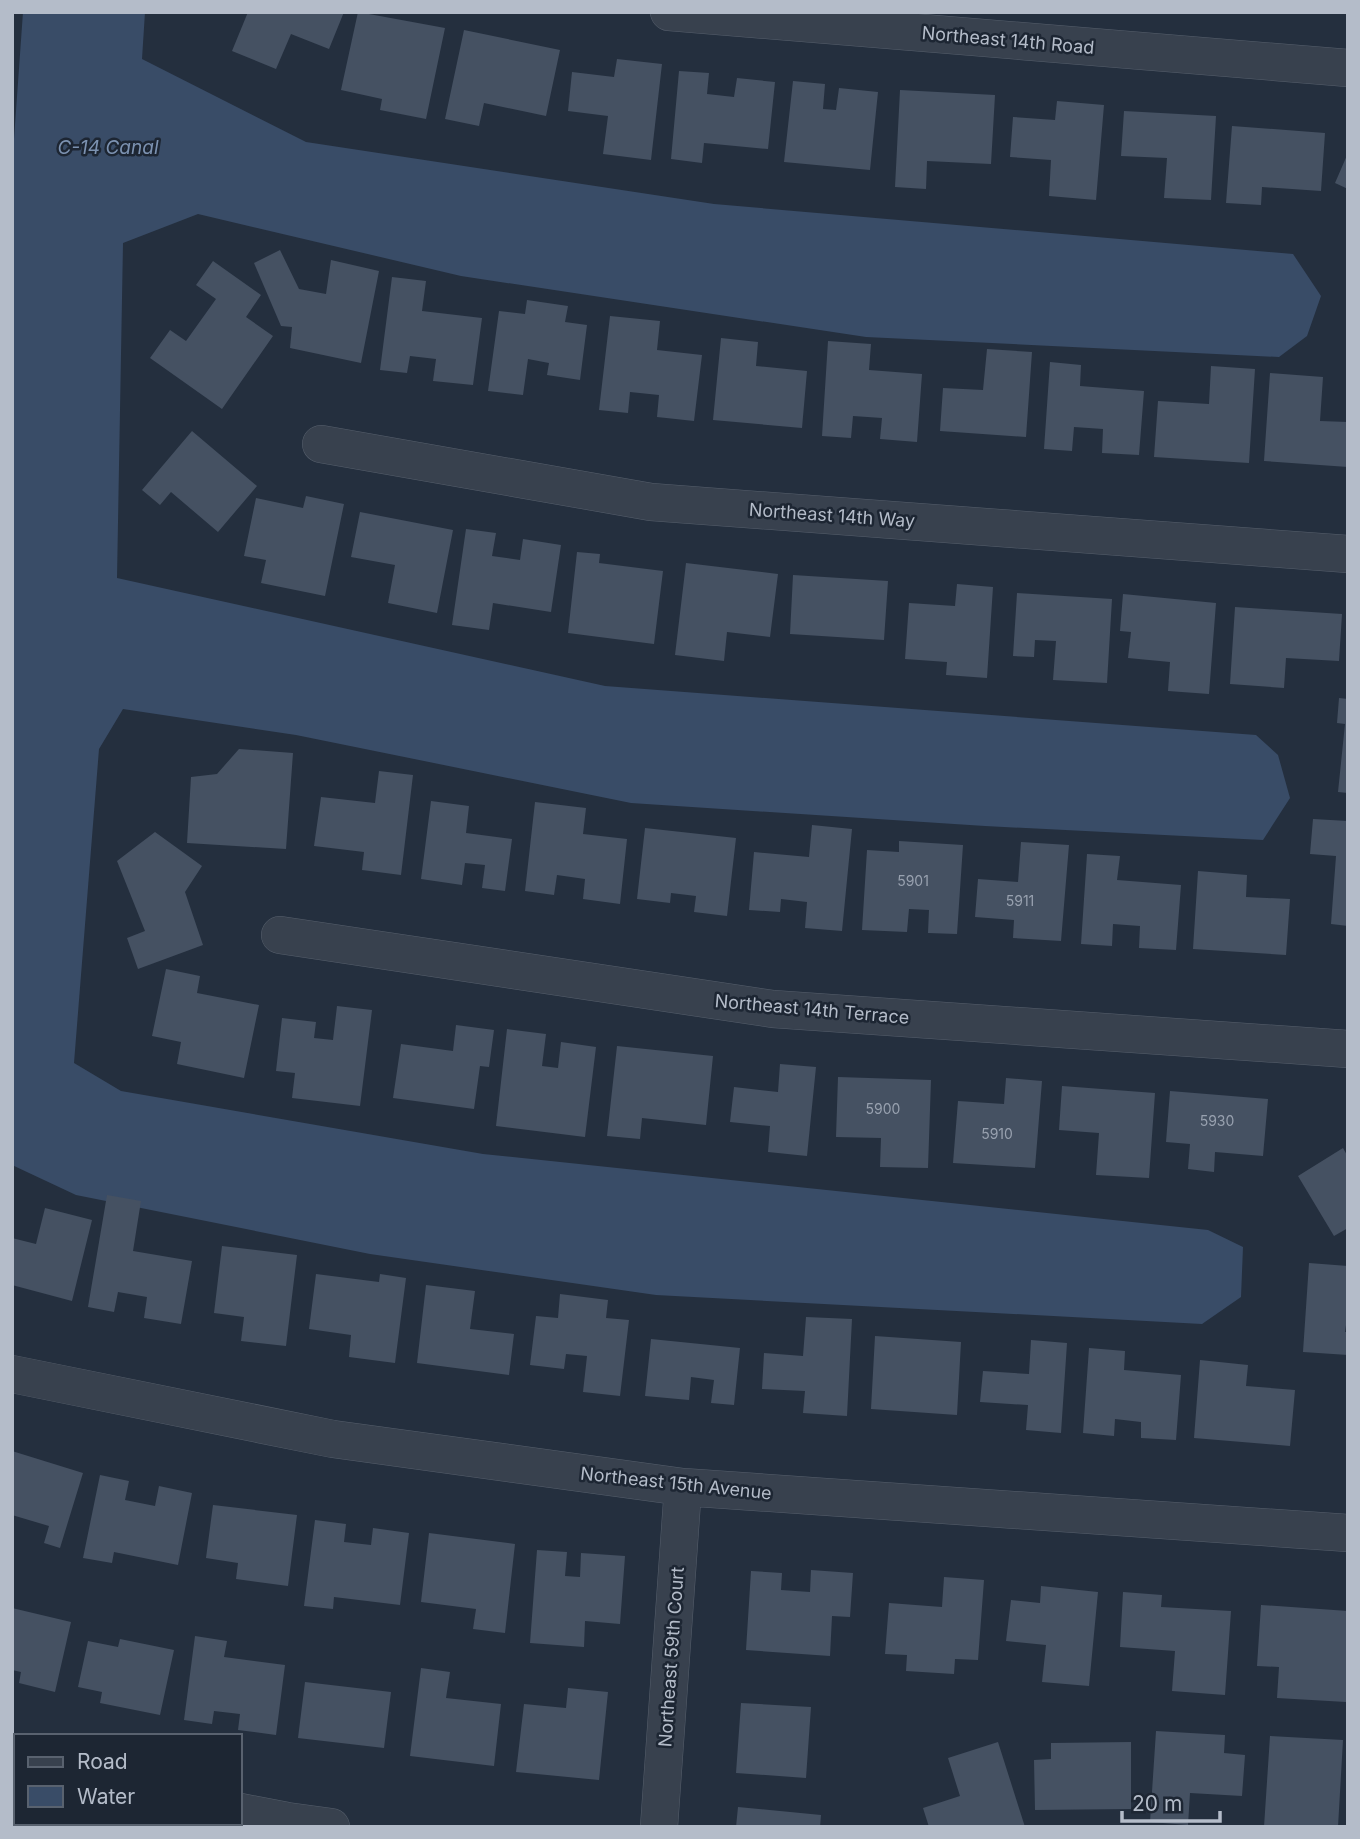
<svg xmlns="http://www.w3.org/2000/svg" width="1360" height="1839" viewBox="0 0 1360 1839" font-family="Inter,sans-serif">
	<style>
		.water { fill: #394c67 }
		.building { fill: #455162 }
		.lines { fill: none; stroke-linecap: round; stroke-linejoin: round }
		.minor-casing { stroke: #565f6c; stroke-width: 38 }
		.minor { stroke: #38414e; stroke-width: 37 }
		.labels { text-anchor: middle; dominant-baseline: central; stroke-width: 5; stroke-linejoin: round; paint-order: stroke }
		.number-label { font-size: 14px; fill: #98a1af }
		.street-label { font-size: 18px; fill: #b4bcc9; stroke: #1d2633 }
		.water-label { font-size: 19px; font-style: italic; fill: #7c92b1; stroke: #1d2633 }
	</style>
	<rect width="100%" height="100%" fill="#242f3e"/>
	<path class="water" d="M23,12H145L142,59L306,142L714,204L1293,254L1321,296L1307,336L1279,357L866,337L461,276L198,214L123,243L117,578L605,686L1256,735L1278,755L1290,798L1263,840L985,826L631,803L296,735L123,709L99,749L74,1063L121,1091L483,1154L1208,1230L1243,1247L1241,1297L1202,1324L656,1295L370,1254L76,1195L12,1165V167Z"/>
	<path class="building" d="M248,12H344L329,49L291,34L276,69L232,51Z
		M358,12L445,28L426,119L380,110L382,99L341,90Z
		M464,30L560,50L546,116L484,103L479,126L445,119Z
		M617,59L662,64L651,160L603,154L608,116L568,111L572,72L614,77Z
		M679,71L709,73L707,94L734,97L737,78L775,82L768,149L704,143L702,163L671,159Z
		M793,81L825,84L823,109L836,110L839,88L878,92L870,170L784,162Z
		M900,90L995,95L991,164L927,161L926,189L895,187Z
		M1057,101L1104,105L1096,200L1049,196L1051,160L1010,157L1013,117L1055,120Z
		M1124,111L1216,116L1211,200L1164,198L1167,158L1121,156Z
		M1232,126L1325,133L1321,191L1262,187L1261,205L1226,203Z
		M1348,153V189L1335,183Z
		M280,250L299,289L326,294L331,260L379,271L361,363L290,348L292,327L281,326L254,263Z
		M213,261L261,295L246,317L273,336L222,409L150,358L170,330L186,341L216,299L196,285Z
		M392,277L426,281L422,311L482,318L473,385L433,381L436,359L410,356L407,373L380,370Z
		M527,300L568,306L565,322L587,325L580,380L547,375L549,363L528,359L523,395L488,391L499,311L525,314Z
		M610,316L660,321L657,350L702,355L694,421L657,417L659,395L630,392L628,413L599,410Z
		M721,338L758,342L756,366L807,371L802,428L713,420Z
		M828,341L871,344L869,370L922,374L917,442L880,439L882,418L853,416L851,438L822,436Z
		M987,349L1032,352L1026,437L940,431L943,388L983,390Z
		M1050,362L1081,365L1080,386L1144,391L1139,455L1102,453L1103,429L1074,427L1072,451L1044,449Z
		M1211,366L1255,369L1249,463L1154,457L1158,401L1209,404Z
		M1270,373L1323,377L1320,421L1348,422V467L1264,461Z
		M192,431L257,486L218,532L171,492L160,505L142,490Z
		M306,496L344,504L325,596L261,583L266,560L244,556L256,498L303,508Z
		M360,512L453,530L437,613L388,603L395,565L351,557Z
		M466,529L496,533L492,556L520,560L523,539L561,545L551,612L493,603L489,630L452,625Z
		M577,552L600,554L599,563L663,571L654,644L568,633Z
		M686,563L778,574L770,637L727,632L724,661L675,655Z
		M793,575L888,581L884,640L790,634Z
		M957,584L993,587L987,678L946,675L947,662L905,659L909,603L955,606Z
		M1017,593L1112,599L1107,683L1053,680L1056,641L1035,640L1034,657L1013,656Z
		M1123,594L1216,603L1209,694L1168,691L1170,662L1128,658L1131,632L1120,631Z
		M1235,607L1342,614L1339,661L1286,658L1284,688L1230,684Z
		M1339,698L1348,699V793L1338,792L1345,724L1337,723Z
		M239,749L293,753L286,849L187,843L191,777L217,774Z
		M379,771L413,775L401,875L362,870L364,852L314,846L321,797L375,803Z
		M431,801L469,806L466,833L512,839L505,891L482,888L485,865L465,863L462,885L421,879Z
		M535,802L586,808L583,834L627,839L620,904L583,899L585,879L557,875L554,895L525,891Z
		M1313,819L1348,821V926L1331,924L1336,856L1310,854Z
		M812,825L852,829L842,931L805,928L807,902L781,899L780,912L749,910L754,852L809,857Z
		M645,828L736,838L727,916L694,912L696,896L671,893L670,903L637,899Z
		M155,832L202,866L185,892L203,945L138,969L127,938L145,931L117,861Z
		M899,841L963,845L957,934L928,933L929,910L909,909L907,932L862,930L867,850L899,852Z
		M1021,842L1069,845L1061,941L1013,938L1014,920L975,917L978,879L1018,882Z
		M1087,854L1120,856L1117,880L1181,885L1176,950L1139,948L1140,926L1113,924L1112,946L1081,944Z
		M1198,871L1247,875L1246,897L1290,899L1286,955L1193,949Z
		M166,969L200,976L197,993L259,1005L244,1078L177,1064L181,1042L152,1036Z
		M337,1006L372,1010L360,1106L292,1098L295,1073L276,1071L282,1018L316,1022L314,1038L333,1040Z
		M456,1025L494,1030L489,1067L480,1066L474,1109L393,1098L401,1044L453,1051Z
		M507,1029L546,1034L542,1066L558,1068L561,1042L596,1047L585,1137L496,1126Z
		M617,1046L713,1056L706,1125L642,1118L640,1139L607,1136Z
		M780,1064L816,1067L807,1156L768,1152L770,1126L730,1122L734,1087L778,1092Z
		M838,1077L931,1080L928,1168L880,1167L881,1138L836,1137Z
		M1006,1078L1042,1081L1035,1168L953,1163L958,1101L1004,1104Z
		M1062,1086L1155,1093L1149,1178L1096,1175L1099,1133L1059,1130Z
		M1170,1091L1268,1099L1263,1156L1215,1152L1214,1172L1188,1169L1190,1144L1166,1142Z
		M1343,1148L1348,1157V1228L1334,1236L1298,1176Z
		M107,1195L141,1201L133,1251L192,1261L181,1324L144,1318L147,1297L118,1292L114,1312L88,1307Z
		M45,1208L92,1220L72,1301L12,1285V1238L36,1244Z
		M222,1246L297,1255L286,1346L241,1341L244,1317L214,1313Z
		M1309,1263L1348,1266V1311L1345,1332H1348V1355L1303,1352Z
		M316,1274L379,1282L380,1274L406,1278L395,1363L349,1357L351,1335L309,1329Z
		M426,1285L475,1291L470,1329L514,1334L509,1375L417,1363Z
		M560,1294L608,1300L606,1318L629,1320L620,1396L583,1392L587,1356L566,1354L564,1369L530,1365L536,1316L558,1318Z
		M806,1317L852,1319L847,1416L803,1413L805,1391L762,1389L764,1353L803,1356Z
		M875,1336L961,1342L957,1415L871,1409Z
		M651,1339L740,1348L734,1405L711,1403L714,1380L691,1377L689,1400L645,1396Z
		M1031,1340L1067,1343L1061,1433L1026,1430L1028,1405L980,1402L983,1371L1029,1374Z
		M1089,1348L1125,1351L1124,1370L1181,1375L1176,1440L1141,1438V1422L1115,1419L1114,1436L1083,1433Z
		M1200,1360L1248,1365L1246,1386L1295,1390L1290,1446L1194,1438Z
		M12,1451L83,1473L60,1548L44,1543L49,1526L12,1515Z
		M100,1475L129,1481L125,1500L155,1506L159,1486L192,1493L178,1565L114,1552L112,1563L83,1558Z
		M213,1505L297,1515L288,1586L236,1579L238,1563L206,1558Z
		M315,1520L346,1524L344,1542L371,1545L373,1528L409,1533L400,1605L334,1597L333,1609L304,1606Z
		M429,1533L515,1544L505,1633L473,1629L476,1609L421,1602Z
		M537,1550L567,1552L565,1576L580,1577L581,1553L625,1556L620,1624L585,1621L584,1647L530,1643Z
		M811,1570L853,1573L850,1617L832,1616L830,1656L746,1650L751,1571L782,1573L781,1590L810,1592Z
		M944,1577L984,1580L978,1660L955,1659L954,1674L906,1671L907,1655L885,1654L889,1603L942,1607Z
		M1041,1586L1098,1592L1089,1686L1042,1682L1046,1645L1006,1641L1011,1600L1040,1603Z
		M1123,1592L1162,1595L1161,1607L1231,1611L1225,1695L1172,1691L1175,1651L1120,1647Z
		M1261,1605L1348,1611L1346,1702L1277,1698L1279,1667L1257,1666Z
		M12,1608L71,1622L55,1692L19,1683L21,1672L12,1670Z
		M195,1636L227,1641L224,1657L285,1665L276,1735L238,1730L240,1714L214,1711L212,1724L184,1720Z
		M120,1639L174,1650L160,1715L100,1703L102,1692L78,1687L88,1641L118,1647Z
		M421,1668L450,1672L446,1698L501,1704L494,1766L410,1756Z
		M305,1682L391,1692L384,1748L298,1738Z
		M568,1688L608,1692L599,1780L516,1772L524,1704L566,1708Z
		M741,1703L811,1707L806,1778L736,1773Z
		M1156,1731L1225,1735L1224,1753L1245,1755L1242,1796L1190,1793L1188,1825L1150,1822Z
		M1270,1736L1343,1740L1338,1827H1264Z
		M998,1742L1025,1827H929L923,1808L960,1796L948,1758Z
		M1131,1742V1809L1035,1810L1034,1760L1051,1759V1743Z
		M738,1807L821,1815L820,1827H736Z"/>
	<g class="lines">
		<defs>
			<path id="minor" d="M669,12L1348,68
				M321,444L651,502L1348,554
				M280,935L773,1009L1348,1049
				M12,1374L333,1439L683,1487L1348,1533
				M12,1763L16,1764
				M240,1812L287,1821L331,1827
				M659,1827L683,1487"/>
		</defs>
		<use href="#minor" class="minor-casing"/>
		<use href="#minor" class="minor"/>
	</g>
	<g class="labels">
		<g class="number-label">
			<text x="913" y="880">5901</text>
			<text x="1020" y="900">5911</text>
			<text x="883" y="1108">5900</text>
			<text x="1217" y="1120">5930</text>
			<text x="997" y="1133">5910</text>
		</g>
		<g class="street-label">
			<text transform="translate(1008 40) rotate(5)">Northeast 14th Road</text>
			<text transform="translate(832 515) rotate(4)">Northeast 14th Way</text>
			<text transform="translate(812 1009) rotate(5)">Northeast 14th Terrace</text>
			<text transform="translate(676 1483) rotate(6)">Northeast 15th Avenue</text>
			<text transform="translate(671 1657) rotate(-86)">Northeast 59th Court</text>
		</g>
		<g class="water-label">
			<text x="108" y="147">C-14 Canal</text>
		</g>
	</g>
	<rect width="1360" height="1839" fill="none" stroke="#b4bcc9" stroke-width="28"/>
	<rect x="14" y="1734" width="228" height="91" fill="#1d2633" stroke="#59626f" stroke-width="2"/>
	<rect x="28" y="1757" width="35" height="10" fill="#38414e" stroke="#59626f" stroke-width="2"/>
	<text x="77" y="1769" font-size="21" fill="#b4bcc9">Road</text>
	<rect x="28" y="1786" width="35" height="21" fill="#394c67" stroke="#59626f" stroke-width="2"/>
	<text x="77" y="1804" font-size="21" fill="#b4bcc9">Water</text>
	<path d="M1122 1811v10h98v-10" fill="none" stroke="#b4bcc9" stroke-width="3.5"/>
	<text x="1132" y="1811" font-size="21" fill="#b4bcc9" stroke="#1d2633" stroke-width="5" paint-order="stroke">20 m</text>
</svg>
